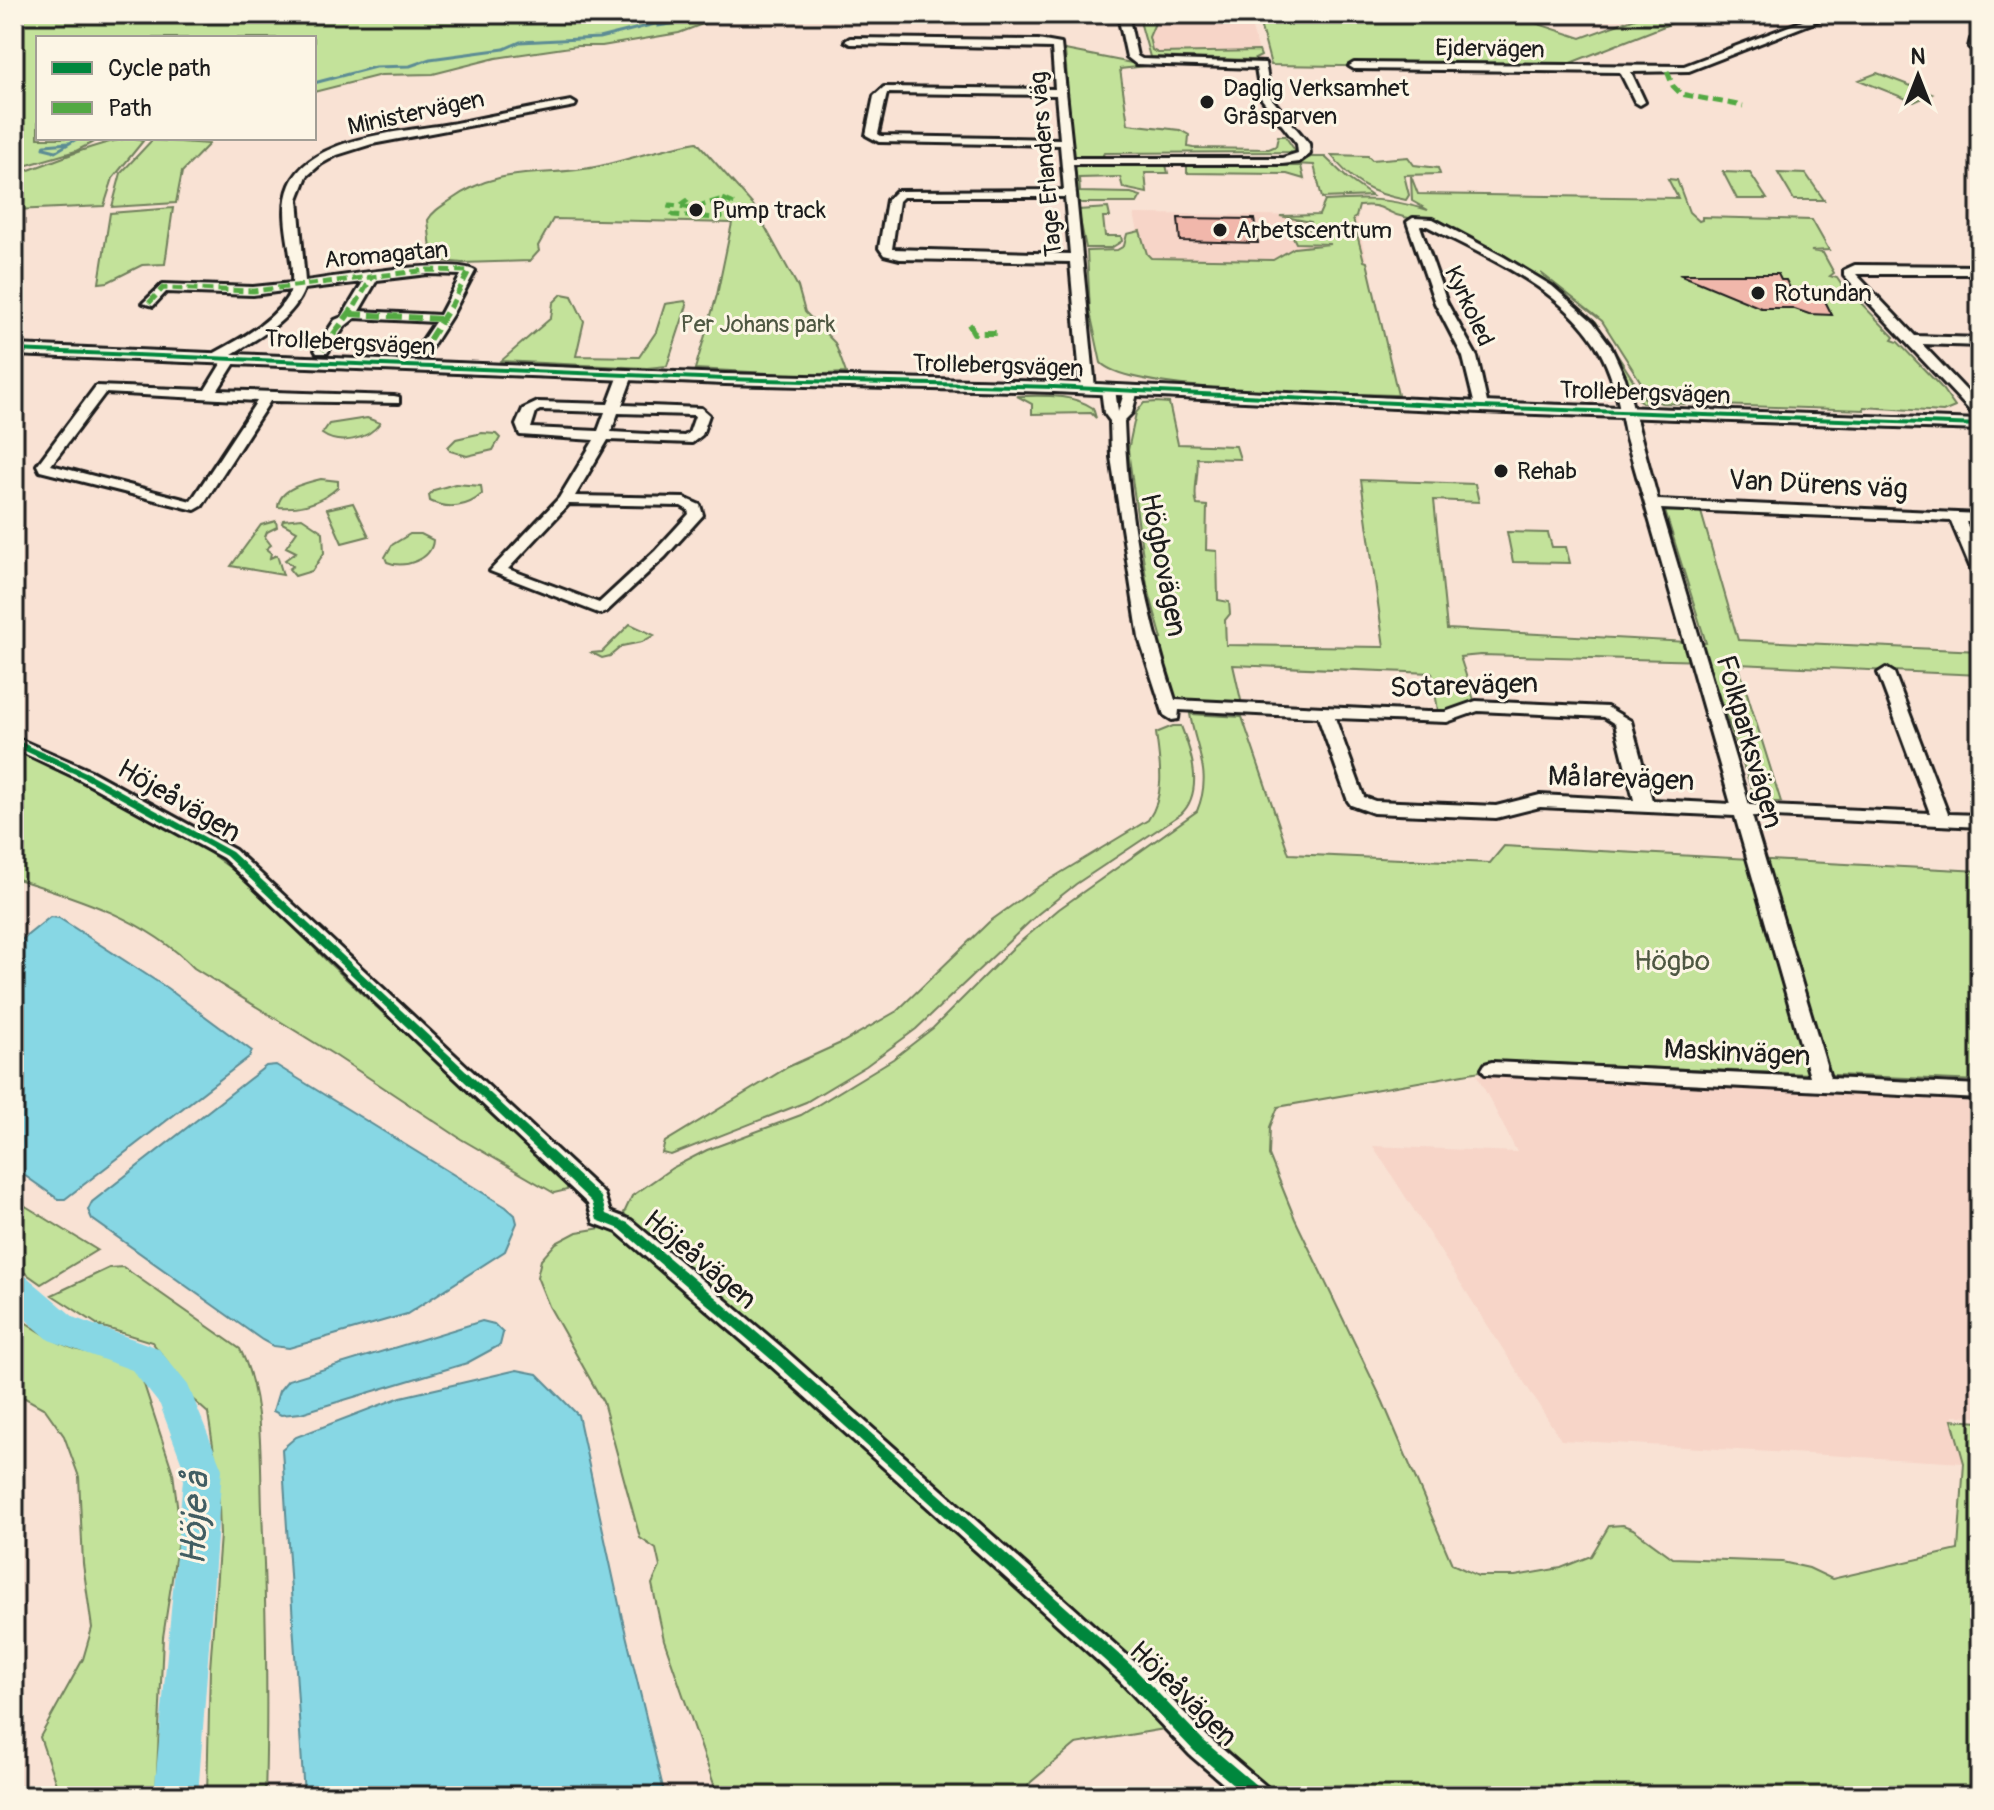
<svg xmlns="http://www.w3.org/2000/svg" width="1994" height="1810" viewBox="0 0 1994 1810" font-family="Pangolin,sans-serif">
	<style>
		.built { fill: #f7d5c8 }
		.green { fill: #c3e29a; stroke: #707f5b; stroke-width: 2 }
		.water { fill: #87d7e4; stroke: #5c8c94; stroke-width: 2 }
		.lines { fill: none; stroke-linecap: round; stroke-linejoin: round }
		.stream { stroke: #5c8c94; stroke-width: 3 }
		.river { fill: #87d7e4; fill-rule: evenodd }
		.building { fill: #f1b7ab; stroke: #1c1c1c; stroke-width: 2 }
		.minor-casing { stroke: #1c1c1c; stroke-width: 6 }
		.tertiary-casing { stroke: #1c1c1c; stroke-width: 6 }
		.minor { fill: #fcf5e5; fill-rule: evenodd }
		.tertiary { fill: #fcf5e5; fill-rule: evenodd }
		.quiet-far1 { stroke: #52a943; stroke-width: 5; stroke-dasharray: 10 5; stroke-linecap: butt }
		.quiet { stroke: #52a943; stroke-width: 6; stroke-dasharray: 13 6; stroke-linecap: butt }
		.cycleway-casing { stroke: #fcf5e5; stroke-width: 5 }
		.cycleway { fill: #00873e; fill-rule: evenodd }
		.poi-dot { fill: #1c1c1c; stroke: #fcf5e5; stroke-width: 3 }
		.labels { text-anchor: middle; dominant-baseline: central; stroke-width: 6; stroke-linejoin: round; paint-order: stroke }
		.far-street-label { font-size: 24px; fill: #1c1c1c; stroke: #fcf5e5 }
		.far-poi-label { font-size: 24px; fill: #1c1c1c; stroke: #fcf5e5; text-anchor: start }
		.far-park-label { font-size: 24px; fill: #4e5742; stroke: #fcf5e5 }
		.street-label { font-size: 28px; fill: #1c1c1c; stroke: #fcf5e5 }
		.park-label { font-size: 28px; fill: #4e5742; stroke: #fcf5e5 }
		.near-water-label { font-size: 36px; font-style: italic; fill: #415d62; stroke: #fcf5e5 }
	</style>
	<rect width="100%" height="100%" fill="#f9e2d4"/>
	<filter id="ink" filterUnits="userSpaceOnUse"><feTurbulence type="fractalNoise" baseFrequency=".0125" numOctaves="2"/><feDisplacementMap in="SourceGraphic" scale="16" xChannelSelector="R" yChannelSelector="G"/><feConvolveMatrix kernelMatrix="1 2 1 2 8 2 1 2 1" color-interpolation-filters="sRGB"/></filter>
	<g filter="url(#ink)">
		<path class="built" d="M1140,14H1255L1259,22L1252,29L1262,61L1154,57Z
			M1134,214L1356,216L1367,262L1144,258Z
			M1477,1075L1980,1102V1417L1953,1416L1964,1463L1561,1440L1373,1146L1517,1152Z"/>
		<path class="green" d="M14,14H729L679,33L602,46H577L496,58L433,74L381,75L314,92V38H38V138H101L76,151L14,169Z
			M1138,14H1156L1146,17L1155,23L1149,37L1152,50L1158,53L1259,51L1261,56L1253,60L1150,57Z
			M1241,14H1415L1421,17L1428,14H1508L1581,38L1646,14H1695L1555,69L1271,65L1260,24L1247,23Z
			M1065,50L1147,66L1120,69L1128,124L1180,130L1189,135L1188,147L1193,148L1269,149L1276,146L1278,136H1285L1296,152L1104,153L1102,157L1072,156Z
			M1877,73L1932,94L1914,102L1859,80Z
			M130,138L143,141L113,178L104,206L14,210V175C53,163 89,144 130,138Z
			M152,140L209,144L182,172L176,203L112,207L121,173Z
			M697,142L753,205L798,287L805,312L835,343L846,373L805,375L695,369L717,295L732,223L553,219L538,246L539,251L530,261L462,263L432,260L428,220C433,211 442,206 451,200C502,163 546,179 600,166C633,158 663,148 697,142Z
			M1331,155L1368,156L1372,160L1408,157L1414,165L1438,168L1440,174L1404,175L1409,195L1406,200C1370,193 1355,185 1331,155Z
			M1311,157H1325L1347,178L1372,196L1322,198L1314,165L1293,164Z
			M1080,164L1166,165L1168,173H1145L1147,193L1123,188L1120,177L1079,178L1080,192L1131,193L1141,196L1137,203H1082L1077,202L1073,169Z
			M1187,166H1301L1304,179L1287,174L1187,173Z
			M1723,172L1750,173L1767,199H1737Z
			M1778,173L1806,174L1824,200H1794Z
			M1411,176L1418,194L1678,198L1668,179L1677,180L1689,212L1699,221L1702,220V217L1812,220L1829,250L1811,251L1823,253L1834,273L1830,276L1837,278L1847,293L1855,297L1894,337L1892,340L1898,342L1940,386L1955,407L1943,412L1864,407V410L1661,403L1651,398L1602,321L1541,273L1596,322L1644,397L1646,403H1642C1626,385 1619,359 1604,339C1563,283 1496,254 1437,223L1438,220C1428,220 1414,220 1404,217C1383,213 1385,203 1359,206L1356,217L1353,219L1364,261L1367,262L1398,395C1344,393 1132,394 1101,363L1090,312L1087,251L1117,250L1124,246L1127,234L1140,231L1147,254L1151,258L1273,260L1294,248L1330,244L1296,243L1291,233L1309,232L1311,222L1280,216L1319,215L1325,201C1365,198 1389,198 1428,210L1412,201Z
			M173,208L165,264L142,265L108,282L99,283L110,213Z
			M1108,208L1110,217H1103L1105,236H1121L1122,241L1111,248H1086L1078,210Z
			M562,294L572,296L584,321L576,356L639,357L656,332L665,304L685,301L687,305L667,366L647,368L501,361L551,318L553,303Z
			M1017,396C1042,396 1071,393 1093,408L1096,418L1091,413L1032,414V404Z
			M1156,402L1169,403L1178,444L1236,446L1240,459L1197,458C1200,474 1192,491 1197,505L1207,506L1206,550L1217,551L1218,600L1229,602L1230,614L1225,620L1226,645L1384,647L1361,480L1475,484L1479,502L1434,500L1447,629L1706,643L1665,511L1701,512L1738,640L1980,651V675L1738,664L1781,802H1756L1707,661L1481,655L1460,657L1476,706L1439,717L1432,673L1233,665L1243,709L1170,705L1147,638L1162,639L1147,585L1128,450L1136,413L1144,403Z
			M367,418L380,423C368,440 339,446 322,434L329,424Z
			M482,433L496,434L500,438L493,450L467,456L450,451L448,447L456,439Z
			M321,479L338,481V487C321,503 301,509 278,507C279,489 304,483 321,479Z
			M455,484L481,486L482,494C468,507 448,510 430,501L429,495L434,490Z
			M353,503L369,536L342,543L327,509Z
			M302,518L323,532L324,553L312,571L295,576L289,569L293,566L285,560L296,552L286,547L297,531L282,523L283,520Z
			M276,521L277,527L267,532L265,537L271,545L266,549L271,553L270,558L277,555L283,575L231,566L261,525Z
			M1507,532L1548,533L1552,547H1566L1570,563L1513,562Z
			M410,534H421L433,540C432,560 404,569 387,562L385,557L392,545Z
			M630,624L654,635L642,642L622,646L610,656L602,658L592,653L602,652Z
			M1190,714L1242,717L1289,854L1490,863L1504,846L1980,871V1081L1494,1061L1492,1069L1278,1107L1270,1127L1269,1155L1295,1219L1383,1402L1452,1564L1478,1576H1515L1561,1568L1591,1556L1609,1526L1623,1525L1633,1529L1673,1558L1782,1562L1809,1568L1832,1579L1958,1550L1964,1463L1952,1420L1980,1422V1796H1271L1220,1742L637,1230L624,1213L632,1196L672,1168L707,1150L801,1115L893,1059L933,1028L1013,948L1059,909L1197,811C1213,772 1196,752 1190,714Z
			M1173,726H1181C1192,753 1204,792 1181,814L1076,884L1038,914L916,1029L866,1066L806,1102L671,1155L662,1153L665,1142L788,1067L843,1042L897,1011L989,922L1039,886L1148,820C1166,795 1160,763 1156,733Z
			M27,754L46,760L113,796L121,804L206,850L253,885L329,963L386,1016L406,1029L567,1182V1190L554,1193L461,1139L336,1056L194,968C146,919 78,898 14,878V755Z
			M14,1199L97,1250L41,1284L14,1265Z
			M601,1228L619,1234L675,1278L1023,1595L1143,1696L1170,1728L1076,1744L1031,1782L1021,1796H718L664,1640L652,1584L660,1567L656,1549L640,1538L603,1402L549,1306L537,1277L541,1260L556,1243L577,1232Z
			M123,1267L240,1349C264,1396 260,1459 262,1510C266,1606 268,1700 265,1796H207L210,1669L220,1535L218,1478L208,1413L189,1396L170,1365L152,1342L100,1326L52,1295L109,1268Z
			M22,1320C43,1334 61,1346 86,1352C104,1356 120,1356 137,1363L173,1473L180,1527L163,1637L156,1796H60L40,1737L83,1659L92,1628L83,1564L79,1477L64,1436L45,1409L14,1392V1323Z"/>
		<path class="water" d="M50,917L59,918L167,988L252,1051L249,1057L65,1199H58L14,1168V946Z
			M276,1065L506,1207L515,1215L517,1223L505,1251L407,1314L289,1348L273,1346L262,1340L92,1219L88,1210L92,1202L266,1066Z
			M482,1321L494,1324L503,1333L500,1345L467,1363L301,1413L281,1415L273,1411L279,1391L288,1380Z
			M517,1370L537,1374L578,1415L622,1618L665,1796H304L282,1449L296,1437L401,1397Z"/>
		<g class="lines">
			<path class="stream" d="M658,26L696,20
				M314,83L375,67L410,66L430,59L504,49L520,42L599,38L687,16L714,14
				M56,151L44,148L45,145L69,143
				M55,152L78,138"/>
			<path class="river" d="M14,1272L27,1277L75,1318L158,1348L188,1385L222,1469L198,1796H154L184,1469L160,1405L132,1370L49,1340L14,1309Z"/>
		</g>
		<path class="building" d="M1178,218L1254,219L1258,243L1180,241Z
			M1679,274H1778L1781,280H1786L1793,294L1824,299L1832,315L1809,314L1792,308H1761Z"/>
		<g class="lines">
			<defs>
				<path id="minor" d="M1113,14H1124L1129,19L1137,56L1142,59L1265,63L1271,98L1309,144L1310,154L1299,162L1282,164H1073L1095,388L1088,392L1081,388L1070,262L900,259L884,255L879,248L887,200L896,191L1064,190L1060,145L879,142L866,135L874,96L884,87L1055,89L1052,48L850,44L845,41L850,38L1038,40L1061,44L1073,158H1282L1298,153L1297,144L1261,98L1256,68L1136,64L1127,57L1119,20ZM887,93L1056,95L1060,139L881,136L878,134ZM903,197H1065L1070,254L892,249L899,201Z
					M1821,14H1835L1689,71L1631,72L1645,102L1640,105L1635,102L1620,72L1354,69L1349,66L1354,63L1684,66Z
					M1980,38V55L1969,47L1971,39Z
					M571,101L576,104L575,106L372,144L337,155L321,164L307,176L298,199L305,281C336,277 454,257 475,271L452,315L424,359L412,356L435,322L355,318L345,326L327,353H317L315,350L335,320L342,317L363,282L304,289C294,319 258,338 232,354L238,358L218,390L394,396L399,397V403L270,401L202,506L195,510L40,471L37,465L96,386L205,390L224,359L213,360V354C240,339 278,320 291,290L253,295L166,292L153,306L143,303L163,284L253,287L292,283C294,252 277,215 290,185C312,135 405,132 450,124C491,116 531,108 571,101ZM428,274L461,275L440,315L359,311L377,280ZM105,393L257,401L191,501L51,465Z
					M1413,218L1433,219L1504,257L1552,286L1593,322L1610,345L1625,378L1658,500L1980,514V522H1966L1980,554V576L1972,571L1951,521L1661,509L1749,805L1930,813L1878,673L1886,668L1894,673L1948,814L1980,815V827L1752,816L1830,1078L1980,1085V1099L1485,1074L1482,1069L1485,1064L1492,1062L1810,1077L1735,816L1540,807L1496,818L1373,813L1351,805L1348,801L1318,717L1179,710L1178,719L1172,720L1164,715L1139,638L1111,457L1110,421L1104,413L1101,389L1108,385L1115,389L1118,412L1126,387L1131,386L1138,390L1132,413L1124,421C1127,514 1146,612 1175,700L1427,712H1445L1476,701L1607,707L1631,721L1652,800L1731,804L1626,438C1620,407 1613,372 1596,345C1559,286 1486,257 1427,226H1420L1447,303L1477,357L1488,407L1486,410H1476L1463,357L1435,303L1407,222ZM1478,711L1604,717L1615,724L1634,800L1540,795L1496,806L1375,801L1364,797L1335,718L1447,722Z
					M1855,265L1980,266V274H1856L1915,336L1980,338V346L1922,344L1980,405V417L1975,416L1844,276V270Z
					M626,371L633,375L622,405L701,408L709,415L702,435L692,443L608,440L575,496L684,498L700,505L703,515L665,557L606,612L601,614L490,571L559,498L594,440L520,435L516,425L523,409L538,402L608,404L619,375ZM540,410L605,412L598,431L531,428L536,412ZM618,413L693,415L695,416L689,433L684,436L611,432ZM569,504L681,506L688,510L689,514L655,551L599,603L508,569Z
					M14,737L91,771L235,850L604,1194L610,1212L631,1220L785,1350L1137,1664L1208,1737L1267,1787L1271,1796H1238L1190,1755L1119,1680L769,1364L617,1232L594,1223L588,1204L223,858L79,779L14,748Z"/>
				<path id="tertiary" d="M14,345L725,374L1054,382L1481,402L1980,420V430L1481,412L1054,392L725,384L14,355Z"/>
			</defs>
			<use href="#minor" class="minor-casing"/>
			<use href="#tertiary" class="tertiary-casing"/>
			<use href="#minor" class="minor"/>
			<use href="#tertiary" class="tertiary"/>
			<path class="quiet-far1" d="M1667,71L1673,86L1681,94L1743,106
				M723,199L732,203L717,211L721,217L716,218L673,215L669,211L670,205L693,208Z
				M681,205L688,200
				M149,303L163,288L253,291L428,270L469,271L451,306
				M355,306L372,277"/>
			<path class="quiet" d="M351,314L441,319
				M969,324L974,333H997
				M322,350L356,304
				M419,356L452,304"/>
			<defs>
				<path id="cycleway" d="M14,348L725,377L1054,385L1481,405L1980,423V427L1481,409L1054,389L725,381L14,352Z
					M14,739L88,773L232,852L601,1197L606,1214L628,1223L781,1353L1133,1667L1204,1741L1263,1791L1265,1796H1247L1194,1751L1123,1677L773,1361L620,1229L597,1220L592,1202L226,856L82,777L14,746Z"/>
			</defs>
			<use href="#cycleway" class="cycleway-casing"/>
			<use href="#cycleway" class="cycleway"/>
		</g>
	</g>
	<g class="poi-dot">
		<circle cx="1207" cy="102" r="8"/>
		<circle cx="696" cy="210" r="8"/>
		<circle cx="1220" cy="230" r="8"/>
		<circle cx="1758" cy="293" r="8"/>
		<circle cx="1501" cy="471" r="8"/>
	</g>
	<g class="labels">
		<g class="far-street-label">
			<text transform="translate(1490 49) rotate(1)">Ejdervägen</text>
			<text transform="translate(416 113) rotate(-12)">Ministervägen</text>
			<text transform="translate(1046 164) rotate(-95)">Tage Erlanders väg</text>
			<text transform="translate(386 255) rotate(-5)">Aromagatan</text>
			<text transform="translate(1469 306) rotate(65)">Kyrkoled</text>
			<text transform="translate(350 343) rotate(3)">Trollebergsvägen</text>
			<text transform="translate(998 366) rotate(2)">Trollebergsvägen</text>
			<text transform="translate(1645 393) rotate(2)">Trollebergsvägen</text>
		</g>
		<g class="far-poi-label">
			<text x="1223" y="88">Daglig Verksamhet<tspan x="1223" dy="28">Gråsparven</tspan></text>
			<text x="712" y="210">Pump track</text>
			<text x="1236" y="230">Arbetscentrum</text>
			<text x="1774" y="293">Rotundan</text>
			<text x="1517" y="471">Rehab</text>
		</g>
		<g class="far-park-label">
			<text x="758" y="324">Per Johans park</text>
		</g>
		<g class="street-label">
			<text transform="translate(1818 485) rotate(3)">Van Dürens väg</text>
			<text transform="translate(1163 565) rotate(79)">Högbovägen</text>
			<text transform="translate(1464 686) rotate(-2)">Sotarevägen</text>
			<text transform="translate(1749 742) rotate(74)">Folkparksvägen</text>
			<text transform="translate(1621 779) rotate(2)">Målarevägen</text>
			<text transform="translate(179 801) rotate(30)">Höjeåvägen</text>
			<text transform="translate(1737 1053) rotate(3)">Maskinvägen</text>
			<text transform="translate(700 1260) rotate(40)">Höjeåvägen</text>
			<text transform="translate(1183 1694) rotate(44)">Höjeåvägen</text>
		</g>
		<g class="park-label">
			<text x="1672" y="961">Högbo</text>
		</g>
		<g class="near-water-label">
			<text transform="translate(195 1518) rotate(-88)">Höje å</text>
		</g>
	</g>
	<rect width="1994" height="1810" fill="none" stroke="#fcf5e5" stroke-width="48"/>
	<rect x="24" y="24" width="1946" height="1762" fill="none" stroke="#1c1c1c" stroke-width="3" filter="url(#ink)"/>
	<rect x="36" y="36" width="280" height="104" fill="#fcf5e5" stroke="#a29e95" stroke-width="2"/>
	<rect x="52" y="62" width="40" height="12" fill="#00873e" stroke="#a29e95" stroke-width="2"/>
	<text x="108" y="76" font-size="24" fill="#1c1c1c">Cycle path</text>
	<rect x="52" y="102" width="40" height="12" fill="#52a943" stroke="#a29e95" stroke-width="2"/>
	<text x="108" y="116" font-size="24" fill="#1c1c1c">Path</text>
	<g transform="translate(1918 76)" stroke="#fcf5e5" stroke-width="6" paint-order="stroke">
	<path d="M0-6L14 30L0 20L-14 30Z" fill="#1c1c1c"/>
	<text y="-12" font-size="22" font-weight="bold" text-anchor="middle" fill="#1c1c1c">N</text>
	</g>
</svg>
